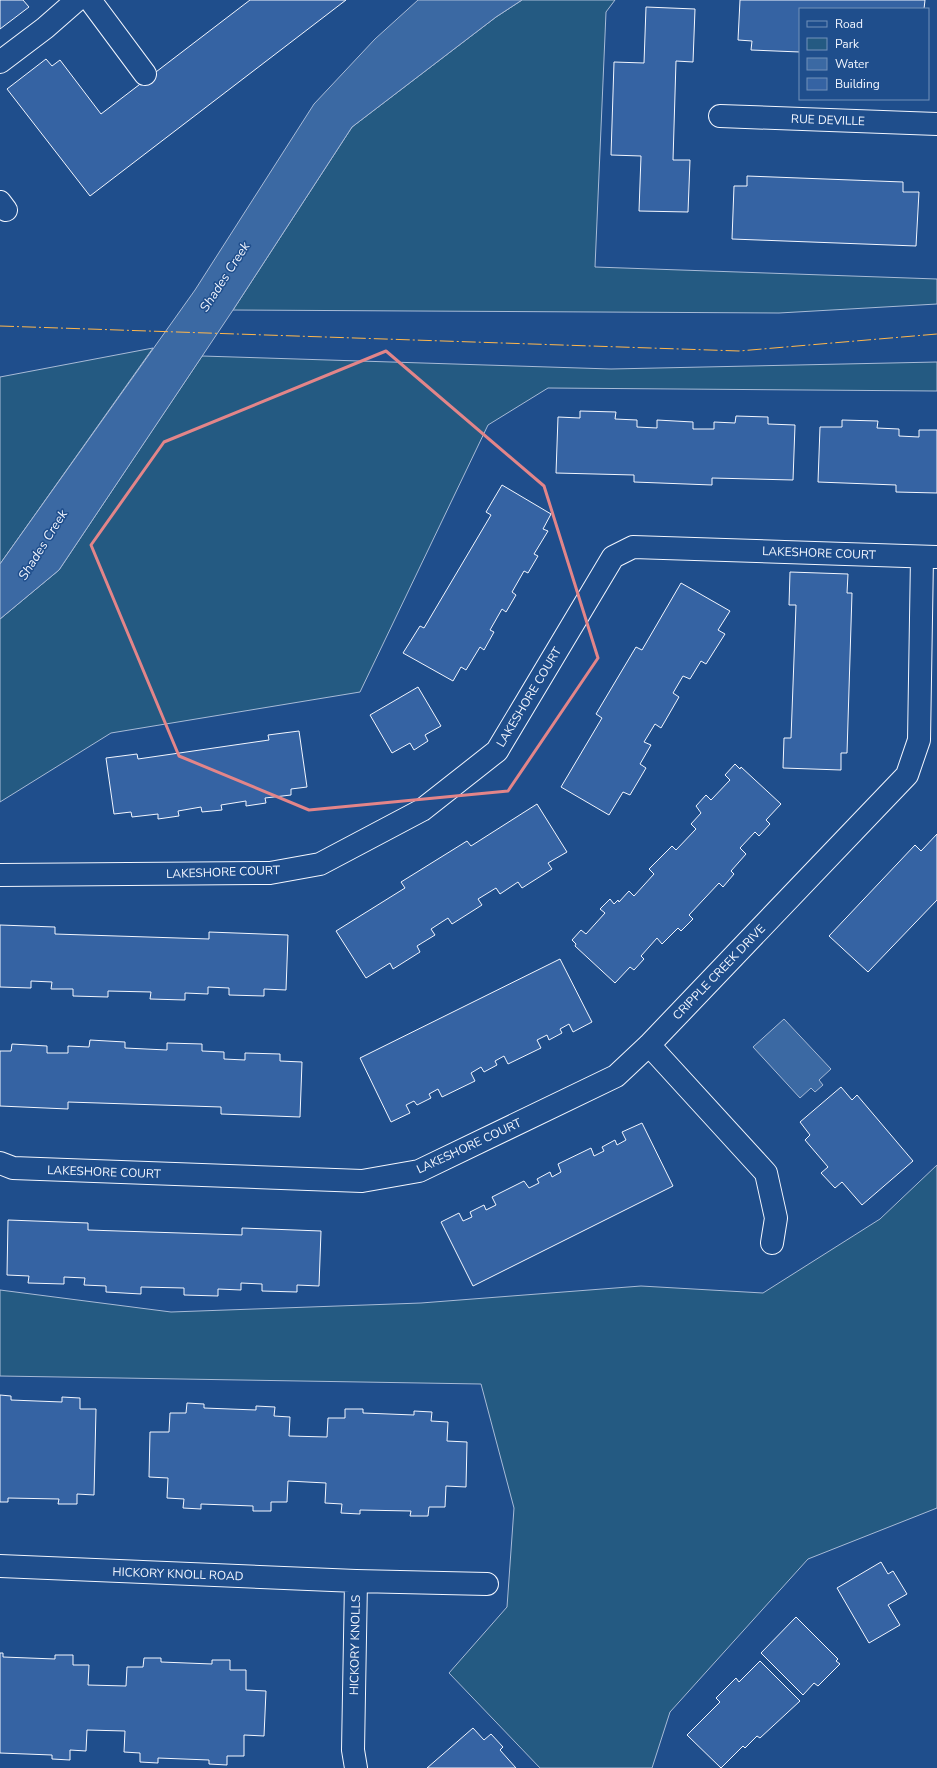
<svg xmlns="http://www.w3.org/2000/svg" width="937" height="1768" viewBox="0 0 937 1768" font-family="'Nunito Sans',sans-serif">
	<style>
		.green { fill: #245a82; stroke: #a8bbd7 }
		.water { fill: #3b69a3; stroke: #a8bbd7 }
		.building { fill: #3563a3; stroke: #f2f6ff }
		.lines { fill: none; stroke-linecap: round; stroke-linejoin: round }
		.minor-casing { stroke: #f2f6ff; stroke-width: 24 }
		.minor { stroke: #1f4e8c; stroke-width: 22 }
		.power { stroke: #ffb74d; stroke-width: 1; stroke-dasharray: 14 3 2 3; stroke-linecap: butt }
		.marked { fill: none; stroke: #e38589; stroke-width: 3; stroke-linejoin: round }
		.labels { text-anchor: middle; dominant-baseline: central; stroke-width: 3; stroke-linejoin: round; paint-order: stroke }
		.street-label { font-size: 12px; fill: #f2f6ff; stroke: #1f4e8c }
		.water-label { font-size: 13px; font-style: italic; fill: #f2f6ff; stroke: #1f4e8c }
	</style>
	<rect width="100%" height="100%" fill="#1f4e8c"/>
	<path class="green" d="M522,0H615L606,12L595,267L937,279V304L779,313L233,310L352,127L496,17Z
		M153,348L0,564V377Z
		M202,356L611,369L937,362V391L548,388L488,425L360,692L111,733L0,802V619L59,570Z
		M937,1165V1508L808,1559L670,1712L652,1768H540L449,1673L507,1607L514,1508L481,1384L0,1376V1290L171,1312L421,1303L641,1286L763,1293L880,1219Z"/>
	<path class="water" d="M418,0H522L496,17L352,127L233,310L59,570L0,619V564L195,290L314,104L375,39Z
		M784,1019L831,1069L819,1080L823,1085L815,1092L811,1088L800,1098L753,1047Z"/>
	<path class="building" d="M0,0H23L29,7L0,29Z
		M250,0H346L90,196L7,89L46,59L52,66L60,60L101,114Z
		M740,0H925L924,9H800V52L751,50L752,41L738,40Z
		M646,7L695,9L693,62L676,61L673,160H690L688,212L639,211L641,156L611,155L614,62L644,63Z
		M747,176L903,182V192H919L916,246L732,239L734,186H747Z
		M580,411L616,412L615,419L637,420V427L657,428V420L693,422V429H714V422L735,423L736,416L768,417V424L795,425L793,480L712,478V485L634,482V475L556,473L558,417L580,418Z
		M842,420L878,421L877,428L899,429V436L919,437V430H937V493L896,492V485L818,482L820,427H842Z
		M502,485L551,514L543,529L548,531L534,554L538,556L528,573L524,571L512,592L516,595L506,612L502,609L490,630L494,632L484,650L480,647L466,670L461,667L453,681L403,653L420,626L424,628L491,515L486,512Z
		M790,572L848,574L847,593H852L847,753H841V770L783,768L784,738H791L796,605H789Z
		M681,583L730,611L718,630L725,634L706,664L701,661L690,679L683,676L673,693L679,697L661,728L655,724L644,742L651,745L640,764L646,768L630,795L623,792L609,815L561,787L602,718L596,714L636,647L642,650Z
		M418,687L441,726L425,735L428,741L414,750L410,743L392,753L370,715Z
		M299,731L307,787L291,789V795L265,798L266,803L246,806V801L221,805L222,810L202,812L201,807L178,811L179,816L158,819V814L132,817L131,812L114,814L106,758L137,754L138,759L269,740L268,735Z
		M735,764L740,769L741,767L781,804L766,820L770,824L759,836L755,832L740,848L746,854L731,871L734,874L723,887L719,883L689,915L693,919L681,931L678,928L662,944L657,938L641,956L644,959L634,970L630,967L615,983L575,946L576,944L572,940L581,930L586,934L605,913L600,909L610,899L614,904L618,900L619,902L629,891L634,896L654,874L649,869L672,846L676,850L696,829L691,824L701,813L696,806L706,795L711,800L730,780L725,775Z
		M537,804L567,852L548,863L552,869L522,888L518,882L500,894L496,888L478,899L482,905L452,924L448,918L431,929L435,935L417,946L420,952L393,969L390,963L366,978L336,931L405,888L401,882L467,841L471,846Z
		M937,834V900L868,972L829,936L915,845L921,851Z
		M0,925L55,927V934L209,939V932L288,935L286,990L264,989V996L229,995V988L208,987V994L185,993V1000L150,999L151,992L108,991V997L73,996V989H51L52,982L31,981V988L0,987Z
		M560,959L592,1022L573,1032L569,1024L560,1029L562,1033L549,1040L547,1035L537,1040L541,1048L508,1064L504,1056L495,1061L497,1065L484,1072L481,1067L471,1073L475,1081L442,1097L438,1089L429,1094L431,1098L417,1105L414,1101L406,1105L410,1113L391,1122L360,1058Z
		M90,1040L125,1042V1048L167,1050V1043L202,1044V1051L224,1052V1059L245,1060V1053L280,1054V1061L302,1062L300,1117L221,1114V1107L68,1102V1109L0,1106V1051H11L12,1044L47,1046V1053H68V1046L89,1047Z
		M841,1087L852,1100L857,1095L913,1161L862,1205L842,1182L835,1188L821,1173L828,1167L805,1140L810,1135L800,1122Z
		M642,1123L673,1186L473,1286L441,1222L459,1213L463,1221L472,1217L470,1212L484,1205L486,1210L496,1205L492,1197L524,1181L529,1188L539,1183L537,1179L550,1172L552,1177L561,1172L558,1164L591,1148L594,1156L604,1151L602,1147L615,1140L617,1145L626,1140L622,1132Z
		M8,1220L88,1223V1230L242,1235V1228L321,1231L319,1286L297,1285V1292L262,1291V1284L241,1283V1290L218,1289V1296L184,1295V1288L141,1287V1294L106,1292V1286L84,1285L85,1278L64,1277V1284L28,1283L29,1276L7,1275Z
		M0,1395L11,1396V1400L62,1402V1397L80,1398V1409H96L94,1495L77,1494V1504H58L59,1499L8,1498V1502H0Z
		M187,1403L204,1404V1408L256,1410V1406L275,1407L274,1416L290,1417L289,1436L327,1437L328,1418H345V1409H363V1413L414,1415V1411L432,1412L431,1421L448,1422L447,1441L467,1442L466,1487L446,1486L445,1507H429L428,1516H410L411,1511L360,1510V1514L341,1513L342,1504L325,1503L326,1483L288,1481L287,1502H271V1511H253V1506L201,1504V1509L183,1508L184,1499L167,1498L168,1478L149,1477L150,1432H169L170,1413H186Z
		M881,1562L888,1574L893,1571L907,1594L888,1605L900,1625L869,1643L837,1588Z
		M796,1617L838,1659L836,1661L840,1664L818,1686L814,1683L803,1695L761,1653Z
		M0,1653H3V1657L55,1659V1655H73V1665H89L88,1685L126,1686L127,1667H143L144,1658H161V1662L212,1664V1660H230V1670H246V1690L266,1691L264,1736L244,1735V1756H227V1765L209,1764V1760L158,1758V1763L140,1762V1753L124,1752L125,1731L87,1730L86,1751L70,1750V1760L52,1759V1755L0,1753Z
		M760,1661L800,1701L760,1738L757,1736L745,1748L743,1746L721,1768L687,1735L720,1702L716,1698L736,1678L739,1682Z
		M473,1728L484,1740L491,1734L503,1747L500,1750L516,1768H427Z"/>
	<g class="lines">
		<defs>
			<path id="minor" d="M90,0L145,74
				M0,62L45,28L77,0
				M720,116L937,124
				M0,202L6,210
				M0,875L270,873L320,864L422,810L497,751L613,557L633,547L936,557
				M649,1045L766,1173L776,1218L772,1243
				M0,1163L13,1168L362,1181L419,1171L616,1076L649,1045L907,775L919,740L922,557
				M0,1566L356,1581L487,1584
				M356,1768L353,1750L356,1581"/>
		</defs>
		<use href="#minor" class="minor-casing"/>
		<use href="#minor" class="minor"/>
		<path class="power" d="M0,326L739,351L937,334"/>
	</g>
	<path class="marked" d="M386,351L544,486L598,658L508,791L309,810L179,756L91,545L164,442Z"/>
	<g class="labels">
		<g class="street-label">
			<text transform="translate(828 120) rotate(2)">RUE DEVILLE</text>
			<text transform="translate(819 553) rotate(2)">LAKESHORE COURT</text>
			<text transform="translate(529 697) rotate(-59)">LAKESHORE COURT</text>
			<text transform="translate(223 872) rotate(-2)">LAKESHORE COURT</text>
			<text transform="translate(719 972) rotate(-46)">CRIPPLE CREEK DRIVE</text>
			<text transform="translate(469 1146) rotate(-25)">LAKESHORE COURT</text>
			<text transform="translate(104 1172) rotate(2)">LAKESHORE COURT</text>
			<text transform="translate(178 1574) rotate(2)">HICKORY KNOLL ROAD</text>
			<text transform="translate(355 1645) rotate(-89)">HICKORY KNOLLS</text>
		</g>
		<g class="water-label">
			<text transform="translate(225 277) rotate(-57)">Shades Creek</text>
			<text transform="translate(43 545) rotate(-58)">Shades Creek</text>
		</g>
	</g>
	<rect x="799" y="8" width="130" height="92" fill="#1f4e8c" stroke="#7391ba"/>
	<rect x="807" y="21" width="20" height="6" fill="#1f4e8c" stroke="#7391ba"/>
	<text x="835" y="28" font-size="12" fill="#f2f6ff">Road</text>
	<rect x="807" y="38" width="20" height="12" fill="#245a82" stroke="#7391ba"/>
	<text x="835" y="48" font-size="12" fill="#f2f6ff">Park</text>
	<rect x="807" y="58" width="20" height="12" fill="#3b69a3" stroke="#7391ba"/>
	<text x="835" y="68" font-size="12" fill="#f2f6ff">Water</text>
	<rect x="807" y="78" width="20" height="12" fill="#3563a3" stroke="#7391ba"/>
	<text x="835" y="88" font-size="12" fill="#f2f6ff">Building</text>
</svg>
